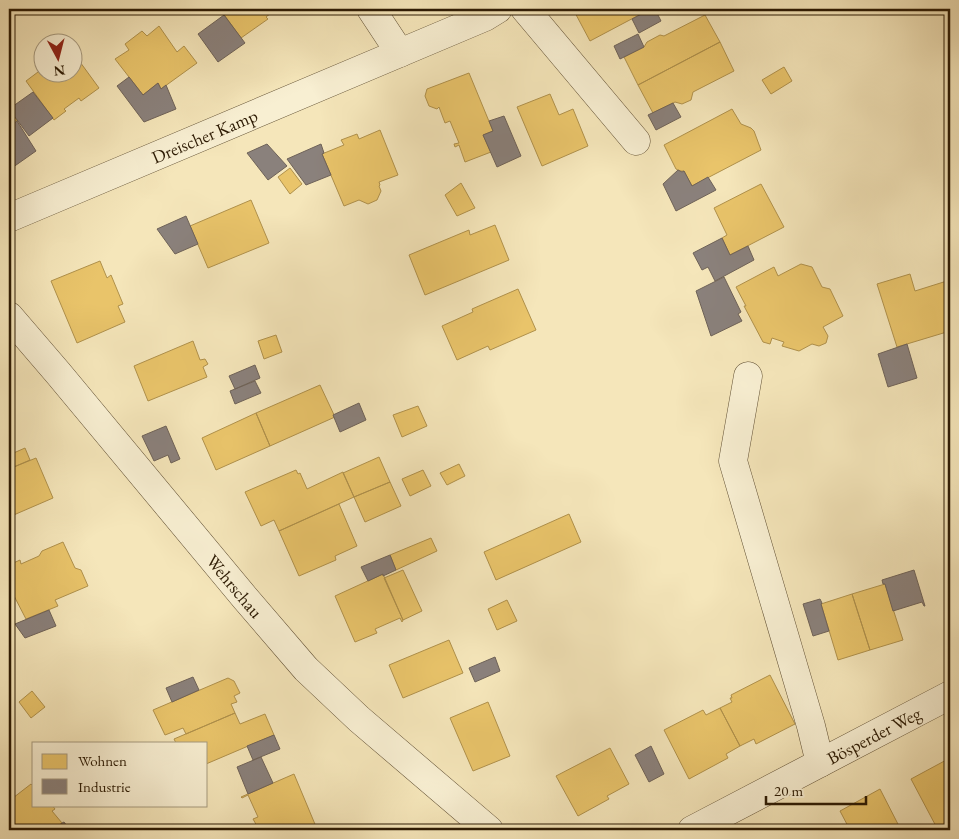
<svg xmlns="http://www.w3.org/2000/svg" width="959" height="839" viewBox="0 0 959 839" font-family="'EB Garamond',serif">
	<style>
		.homes { fill: #e9c46a; stroke: #b0914b }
		.industry { fill: #8a817c; stroke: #6e6258 }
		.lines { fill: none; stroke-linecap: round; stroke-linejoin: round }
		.minor-casing { stroke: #5e4d31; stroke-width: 29 }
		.minor { stroke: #f8efd2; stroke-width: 28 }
		.labels { text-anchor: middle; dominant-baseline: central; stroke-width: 5; stroke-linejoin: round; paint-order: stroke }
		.street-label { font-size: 18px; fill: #2c1a03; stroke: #f8efd2 }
	</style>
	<rect width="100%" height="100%" fill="#f5e6ba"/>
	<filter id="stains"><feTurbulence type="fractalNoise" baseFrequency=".004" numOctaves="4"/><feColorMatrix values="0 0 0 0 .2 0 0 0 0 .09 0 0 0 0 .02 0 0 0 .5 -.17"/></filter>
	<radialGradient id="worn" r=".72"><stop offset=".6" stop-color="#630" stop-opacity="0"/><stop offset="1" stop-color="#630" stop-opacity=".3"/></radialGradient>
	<path class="homes" d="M220,9H276L266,17L268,19L241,38Z
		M573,9H638L641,14L590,41Z
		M705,15L720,42L638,85L624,57L644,47L647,42L660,35L664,36Z
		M159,26L177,52L184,46L197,63L161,89L158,83L143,95L115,59L129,50L125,44L142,31L147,36Z
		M720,42L734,71L693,92L691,100L682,104L675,102L653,113L638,85Z
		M72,51L99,88L81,101L79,98L64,109L66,111L54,120L26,81L42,69V72H72Z
		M784,67L792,81L771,94L762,80Z
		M469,73L493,131L483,135L491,152L465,162L459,145L455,147L454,144L459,143L450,121L445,123L439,107L437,109L429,106L425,96L427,89Z
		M550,94L559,115L573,109L588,146L542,166L517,107Z
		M9,109L17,120L9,125Z
		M732,109L741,124L751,128L754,131L761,150L692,186L684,171H680L676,169L664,145Z
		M380,130L398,175L379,182L380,185L379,186L381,191L377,200L368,204L359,200L344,206L322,154L344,145L341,140L357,134L359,139Z
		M290,168L302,184L290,194L278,177Z
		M461,183L475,208L457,216L445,195Z
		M761,184L784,227L730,255L722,238L727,235L714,208Z
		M251,200L269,243L208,268L190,226Z
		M495,225L509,260L425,295L409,255L469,230L470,235Z
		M100,261L107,278L111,275L123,304L118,306L125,322L77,343L51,281Z
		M801,264L812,267L822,287L830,289L843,316L823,327L828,336L826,343L819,346L812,344L799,351L782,346L784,342L772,338L770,344L763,342L744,306H746L736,287L774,267L778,276Z
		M910,274L915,291L950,280V331L897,347L877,284Z
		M518,289L536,330L490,350L488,346L457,360L442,326L473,312L472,309Z
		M276,335L282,352L264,359L258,341Z
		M193,341L200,360L205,359L208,364L203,367L207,377L148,401L134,366Z
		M320,385L335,417L270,446L256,413Z
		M418,406L427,426L402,437L393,415Z
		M256,413L270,446L216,470L202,438Z
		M25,448L30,460L9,469V455Z
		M379,457L390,482L354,497L343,473Z
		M36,458L53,498L9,517V469Z
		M459,464L465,476L447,485L440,473Z
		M296,470L298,474L300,473L307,489L343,472L354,497L279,531L274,520L261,526L245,492Z
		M423,470L431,486L410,496L402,479Z
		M390,482L401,506L365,522L354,497Z
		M339,504L357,546L335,556L336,560L299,576L279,531Z
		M569,514L581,542L496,580L484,552Z
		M431,538L437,551L396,570L390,555Z
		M63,542L75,568L81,570L88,586L55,600L58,606L26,619L13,594L9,596V565L20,560L21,564L39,556L42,551Z
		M403,570L422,611L403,620L384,578Z
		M383,574L403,620L402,622L400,618L375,629L377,633L355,642L335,596Z
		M885,584L903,640L870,650L852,594Z
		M852,594L870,650L838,660L821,604Z
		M507,600L517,621L497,630L488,609Z
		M449,640L463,673L403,698L389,665Z
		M770,675L795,724L756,744L754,739L740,746L720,708L732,702L730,698H732L731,695Z
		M228,678L234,681L240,693L234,696L237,702L231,704L235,713L186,734L183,728L165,735L153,710Z
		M32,691L45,707L31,718L19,702Z
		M488,702L510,756L473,771L450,718Z
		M720,708L740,746L726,754L728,758L689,779L664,730L703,710L706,715Z
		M235,713L240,724L265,714L274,735L206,764V743H176L174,739Z
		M610,748L629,784L607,796L609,799L578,816L556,776Z
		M950,758V830H938L911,779Z
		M294,774L317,829L313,830H263L261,825L257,826L253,819L258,817L248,795L242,798L241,797Z
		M31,784L34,787V805H52L55,809L52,811L62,823L53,830H9V801Z
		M880,789L901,830H850L840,811Z"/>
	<path class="industry" d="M651,9H655L661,21L639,33L632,19Z
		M224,15L245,43L218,62L198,34Z
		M638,34L644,47L620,59L614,46Z
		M129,77L143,95L158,83L161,89L166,85L176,109L144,122L117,86Z
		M33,92L53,118L29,136L9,109Z
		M673,103L681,117L656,130L648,115Z
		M504,116L521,156L497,167L483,135L493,131L489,121Z
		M17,121L36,151L9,170V127Z
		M267,144L287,166L268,180L247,153Z
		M321,144L324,153L322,154L331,175L306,185L287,159Z
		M678,170L682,172L684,171L692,186L708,177L716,190L676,211L663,184Z
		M186,216L198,244L175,254L157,229Z
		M722,238L730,255L748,246L754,260L715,281L708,267L702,270L693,253Z
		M724,277L741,312L738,314L742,321L711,336L696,291Z
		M907,344L917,378L888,387L878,354Z
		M255,365L260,378L235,389L229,376Z
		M255,381L261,393L235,404L230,391Z
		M359,403L366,420L340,432L333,415Z
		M166,426L180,459L171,463L168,455L154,461L142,436Z
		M390,555L396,570L383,576V574L368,581L361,567Z
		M914,570L925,606H924L922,602L893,611L885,584H883L882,580Z
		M820,599L822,603L821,604L829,631L813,636L803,604Z
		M49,610L56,626L25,638L15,624Z
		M495,657L500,671L475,682L469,668Z
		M193,677L199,690L172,702L166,688Z
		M274,735L280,749L253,760L247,746Z
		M651,746L664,774L649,782L635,755Z
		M261,757L273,783L248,794L237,767Z
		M64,822L70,830H53L62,823Z"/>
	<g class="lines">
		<defs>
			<g id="minor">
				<path d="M371,9L400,53"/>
				<path d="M525,9L636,141"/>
				<path id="s1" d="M9,218L485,17L498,9"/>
				<path id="s2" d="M9,316L58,373L245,598L306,669L359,719L489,830"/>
				<path d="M748,376L733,461L811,726L820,763"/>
				<path id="s3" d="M692,830L950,695"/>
			</g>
		</defs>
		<use href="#minor" class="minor-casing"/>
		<use href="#minor" class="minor"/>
	</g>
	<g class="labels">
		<g class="street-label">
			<text stroke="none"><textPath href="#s1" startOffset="212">Dreischer Kamp</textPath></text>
			<text stroke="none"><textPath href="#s2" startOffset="352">Wehrschau</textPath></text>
			<text stroke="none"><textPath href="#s3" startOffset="205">Bösperder Weg</textPath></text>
		</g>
	</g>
	<rect width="959" height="839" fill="none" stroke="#f5e6ba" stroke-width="30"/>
	<rect x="10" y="10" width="939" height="819" fill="none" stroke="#2c1a03" stroke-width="2.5"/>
	<rect x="15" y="15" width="929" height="809" fill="none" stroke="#2c1a03"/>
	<rect x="32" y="742" width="175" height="65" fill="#f8efd2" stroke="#a69a7f"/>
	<rect x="42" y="754" width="25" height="15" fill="#e9c46a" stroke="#a69a7f"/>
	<text x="78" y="766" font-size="15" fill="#2c1a03">Wohnen</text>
	<rect x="42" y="779" width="25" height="15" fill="#8a817c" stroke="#a69a7f"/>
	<text x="78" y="792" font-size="15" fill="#2c1a03">Industrie</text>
	<g transform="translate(58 58) rotate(173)"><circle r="24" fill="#f8efd2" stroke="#a69a7f"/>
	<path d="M0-4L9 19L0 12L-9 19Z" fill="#8f2418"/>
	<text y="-8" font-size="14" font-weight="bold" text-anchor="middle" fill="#2c1a03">N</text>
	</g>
	<path d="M766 796v8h100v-8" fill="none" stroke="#2c1a03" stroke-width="2.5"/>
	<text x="774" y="796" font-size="15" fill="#2c1a03" stroke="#f8efd2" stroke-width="4" paint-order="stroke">20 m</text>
	<rect width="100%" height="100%" filter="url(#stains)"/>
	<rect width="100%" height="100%" fill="url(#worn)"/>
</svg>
